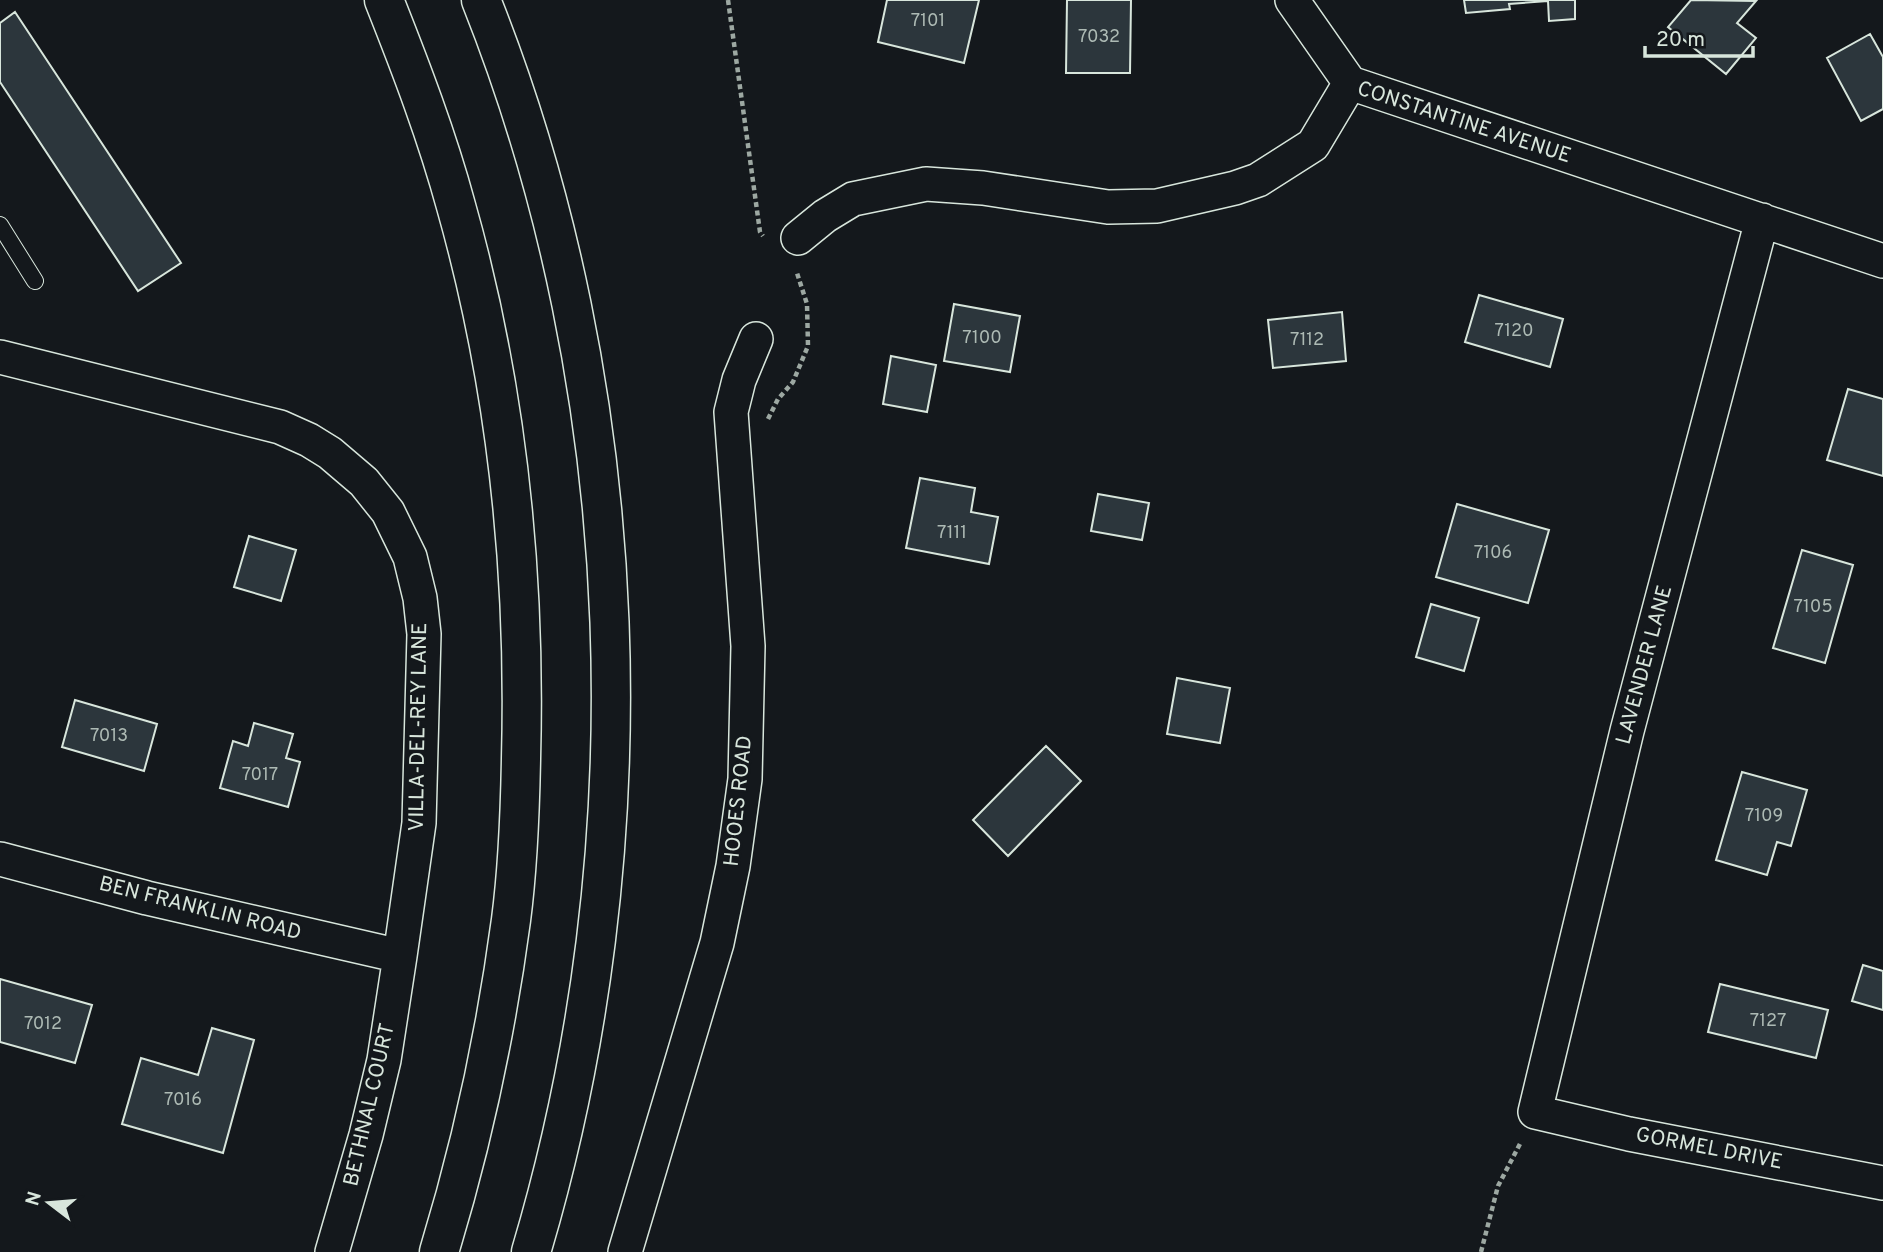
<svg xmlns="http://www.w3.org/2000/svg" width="1883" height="1252" viewBox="0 0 1883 1252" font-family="Overpass,sans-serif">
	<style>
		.building { fill: #2c363c; stroke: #d8e6dc; stroke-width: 2 }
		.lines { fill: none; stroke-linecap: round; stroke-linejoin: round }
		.service-casing { stroke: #d8e6dc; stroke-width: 18 }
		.minor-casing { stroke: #d8e6dc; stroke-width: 36 }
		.primary-casing { stroke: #d8e6dc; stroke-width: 41 }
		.path { stroke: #9da8a2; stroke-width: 4.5; stroke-dasharray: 5 3.5; stroke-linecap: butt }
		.service { stroke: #14181c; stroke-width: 16 }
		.minor { stroke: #14181c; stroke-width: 33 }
		.primary { stroke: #14181c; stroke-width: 38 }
		.labels { text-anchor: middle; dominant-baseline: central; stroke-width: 5; stroke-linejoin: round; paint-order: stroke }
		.number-label { font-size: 18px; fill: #adbab4 }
		.street-label { font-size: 21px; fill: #d8e6dc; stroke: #14181c }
	</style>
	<rect width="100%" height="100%" fill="#14181c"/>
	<path class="building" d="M887,0H979L964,63L878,42Z
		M1067,0H1131L1130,73H1066Z
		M1464,0H1575V19L1549,21L1548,1L1509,4L1510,9L1466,13Z
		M1691,0L1756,1L1737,23L1756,38L1726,74L1668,27Z
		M15,12L181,263L138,291L0,82V23Z
		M1870,34L1883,57V109L1861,121L1827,58Z
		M1479,295L1563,319L1550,367L1465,342Z
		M954,304L1020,316L1010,372L944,361Z
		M1342,312L1346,361L1273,368L1268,320Z
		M891,356L936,365L927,412L883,404Z
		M1848,389L1883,399V476L1827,460Z
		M920,478L975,488L971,512L998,517L989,564L906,548Z
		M1098,494L1149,503L1142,540L1091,531Z
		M1457,504L1549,530L1528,603L1436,577Z
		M249,536L296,550L281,601L234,587Z
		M1802,550L1853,565L1825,663L1773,648Z
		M1431,604L1479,618L1464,671L1416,657Z
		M1177,678L1230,688L1220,743L1167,734Z
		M75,700L157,724L144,771L62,747Z
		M254,723L293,734L286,758L300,762L288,807L220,788L233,741L248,746Z
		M1046,746L1081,781L1008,856L973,820Z
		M1742,772L1807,790L1791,846L1777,842L1767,875L1716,860Z
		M1863,965L1883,971V1010L1852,1001Z
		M0,979L92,1005L75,1063L0,1042Z
		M1720,984L1828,1010L1816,1058L1708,1032Z
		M212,1028L254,1040L223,1153L122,1124L141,1058L198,1075Z"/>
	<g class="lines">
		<defs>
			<path id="service" d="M0,225L35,281"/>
			<path id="minor" d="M1292,0L1350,83
				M1762,220L1627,731L1535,1112L1629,1134L1883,1183
				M798,238L825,216L853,199L926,184L983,188L1108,207L1157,206L1235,188L1258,180L1313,145L1350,83L1883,261
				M0,357L280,427L309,440L330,453L364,482L388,512L410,557L420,598L424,634L419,823L400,956L384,1060L366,1135L332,1252
				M0,859L147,898L400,956
				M625,1252L717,943L733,866L745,779L748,646L731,412L739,380L756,339"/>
			<path id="primary" d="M384,0C411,68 437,136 456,206C507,386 526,573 521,759C520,813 518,867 511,920C496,1032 472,1144 439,1252
				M481,0C637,392 651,849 531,1252"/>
		</defs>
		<use href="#service" class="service-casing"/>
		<use href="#minor" class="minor-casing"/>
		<use href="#primary" class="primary-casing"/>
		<path class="path" d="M728,0L760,232L763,236
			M768,419L778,399L793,382L808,346L807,304L797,273
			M1481,1252L1498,1186L1521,1142"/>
		<use href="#service" class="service"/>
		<use href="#minor" class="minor"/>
		<use href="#primary" class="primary"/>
	</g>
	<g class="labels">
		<g class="number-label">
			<text x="928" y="21">7101</text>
			<text x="1099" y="37">7032</text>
			<text x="1514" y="331">7120</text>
			<text x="982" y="338">7100</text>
			<text x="1307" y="340">7112</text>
			<text x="952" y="533">7111</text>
			<text x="1493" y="553">7106</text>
			<text x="1813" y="607">7105</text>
			<text x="109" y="736">7013</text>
			<text x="260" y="775">7017</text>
			<text x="1764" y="816">7109</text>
			<text x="1768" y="1021">7127</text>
			<text x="43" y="1024">7012</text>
			<text x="183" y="1100">7016</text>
		</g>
		<g class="street-label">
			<text transform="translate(1464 123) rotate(18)">CONSTANTINE AVENUE</text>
			<text transform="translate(1645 665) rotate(-75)">LAVENDER LANE</text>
			<text transform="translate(419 727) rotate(-89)">VILLA-DEL-REY LANE</text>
			<text transform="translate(739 801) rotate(-84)">HOOES ROAD</text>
			<text transform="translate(200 909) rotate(14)">BEN FRANKLIN ROAD</text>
			<text transform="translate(370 1105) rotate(-77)">BETHNAL COURT</text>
			<text transform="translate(1709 1149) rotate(11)">GORMEL DRIVE</text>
		</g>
	</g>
	<g transform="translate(49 1203) rotate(286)" stroke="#14181c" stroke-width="5" paint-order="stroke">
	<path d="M0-5L12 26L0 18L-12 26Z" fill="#d8e6dc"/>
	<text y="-10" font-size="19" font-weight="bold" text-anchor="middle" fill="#d8e6dc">N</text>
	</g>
	<path d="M1645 46v10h108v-10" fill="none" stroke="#d8e6dc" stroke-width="3.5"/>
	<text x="1656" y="46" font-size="21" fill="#d8e6dc" stroke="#14181c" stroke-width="5" paint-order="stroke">20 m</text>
</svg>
